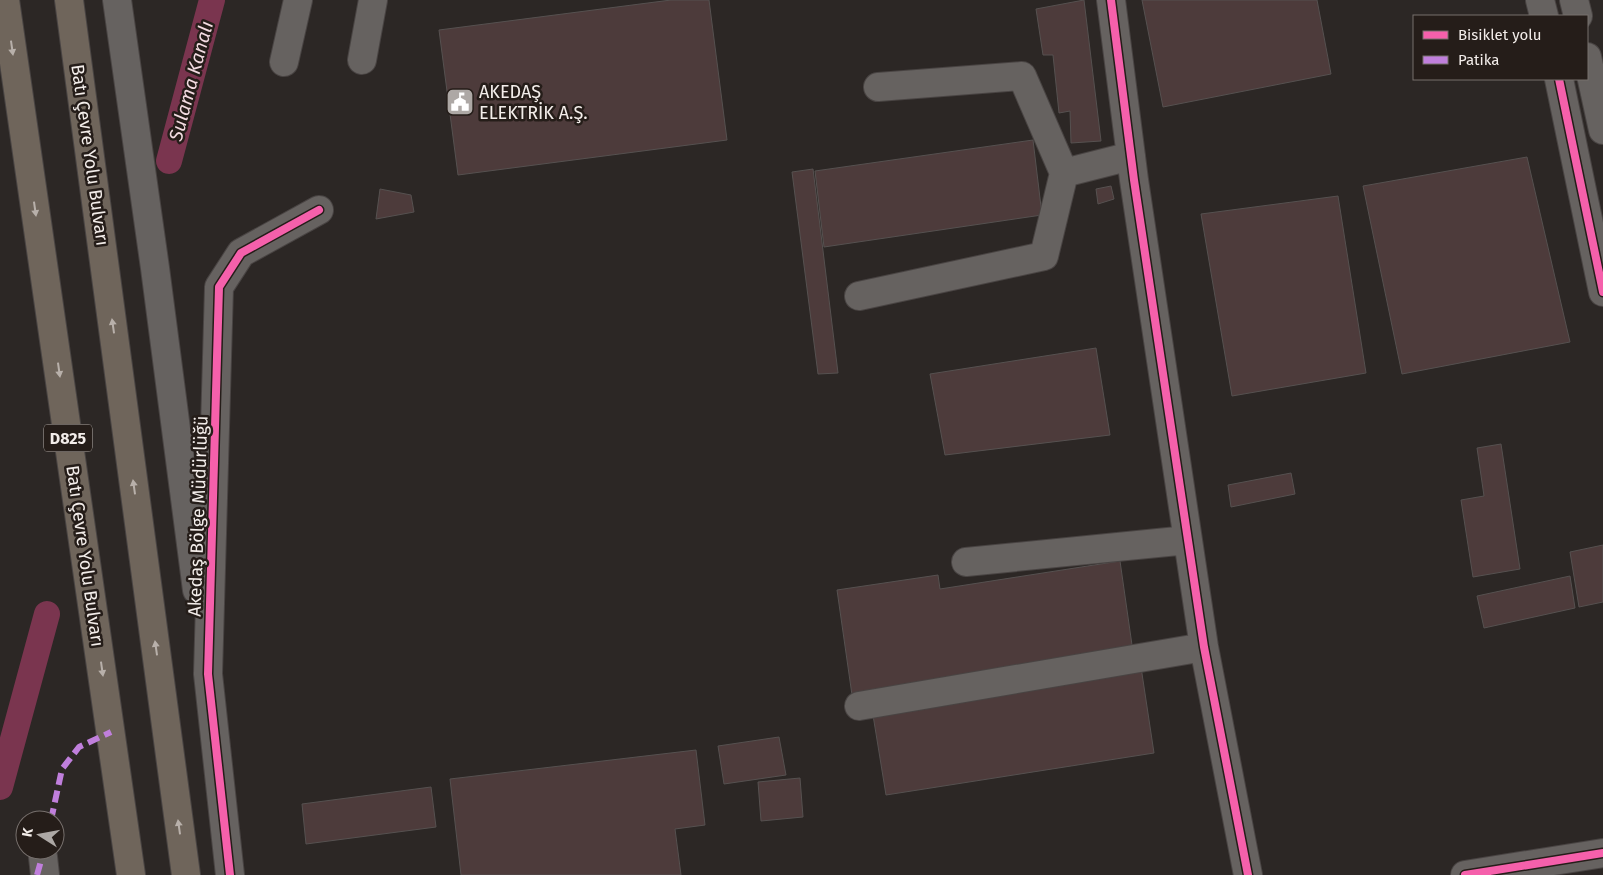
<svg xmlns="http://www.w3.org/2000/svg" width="1603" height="875" viewBox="0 0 1603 875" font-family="'Fira Sans',sans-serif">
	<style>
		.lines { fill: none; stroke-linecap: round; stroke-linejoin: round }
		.canal { stroke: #7a354f; stroke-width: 26 }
		.building { fill: #4d3b3b; stroke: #565150 }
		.minor-casing { stroke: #494443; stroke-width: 30 }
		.highway-casing { stroke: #494443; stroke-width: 30 }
		.minor { stroke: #666260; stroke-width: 28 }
		.highway { stroke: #6f655b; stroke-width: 28 }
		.quiet { stroke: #c07fdc; stroke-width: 6; stroke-dasharray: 12 6; stroke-linecap: butt }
		.cycleway-casing { stroke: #251d19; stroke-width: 11 }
		.cycleway { stroke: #f560ab; stroke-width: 8 }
		.oneway { fill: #b8b0aa }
		.labels { text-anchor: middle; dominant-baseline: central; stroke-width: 5; stroke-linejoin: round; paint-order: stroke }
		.shield { fill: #251d19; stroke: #b5afab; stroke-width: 1 }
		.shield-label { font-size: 16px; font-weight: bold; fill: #f3edea }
		.poi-label { font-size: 18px; fill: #f3edea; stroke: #251d19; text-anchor: start }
		.street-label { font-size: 18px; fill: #f3edea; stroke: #251d19 }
		.water-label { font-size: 19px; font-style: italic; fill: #f3dbe1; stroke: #251d19 }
	</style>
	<rect width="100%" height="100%" fill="#2c2725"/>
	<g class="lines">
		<path class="canal" d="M169,161L212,0
			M0,787L47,614"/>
	</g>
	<path class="building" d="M671,0H709L727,140L458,175L439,30Z
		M1084,0L1101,141L1071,143L1070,111L1059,113L1053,55H1043L1036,9Z
		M1142,0H1317L1331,74L1163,107Z
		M1033,140L1042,215L824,247L815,171Z
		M1527,157L1570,342L1402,374L1363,186Z
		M813,169L838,373L818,374L792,172Z
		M1111,186L1114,199L1098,204L1096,189Z
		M380,189L411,195L414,212L376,219Z
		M1338,196L1366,373L1232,396L1201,214Z
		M1096,348L1110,435L945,455L930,374Z
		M1501,444L1520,569L1473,577L1461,500L1484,496L1477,448Z
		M1291,473L1295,494L1231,507L1228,485Z
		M1603,545V602L1579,607L1570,552Z
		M1120,561L1133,652L852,695L837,590L938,575L940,589Z
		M1570,576L1575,608L1484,628L1477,596Z
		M1141,667L1154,753L886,795L872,709Z
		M779,737L786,775L724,784L718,746Z
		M696,750L705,825L675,829L681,875H461L450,779Z
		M800,778L803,817L761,821L758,782Z
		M431,787L436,827L306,844L302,804Z"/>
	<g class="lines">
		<defs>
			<path id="minor" d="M117,0L155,268L197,590
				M1111,0L1134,180L1204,647L1248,875
				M1540,0L1544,16
				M1574,0L1578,16
				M1587,57L1603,130
				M362,60L373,0
				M284,62L298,0
				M1559,79L1603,292
				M878,87L1022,76L1064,173L1131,156
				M859,296L1044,256L1064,173
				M966,562L1188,540
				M859,706L1204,647
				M43,857L45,875
				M230,875L208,674L219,287L241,253L319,210
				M1465,875L1603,853"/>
			<path id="highway" d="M5,0L131,875
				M69,0L186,875"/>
		</defs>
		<use href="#minor" class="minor-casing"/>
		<use href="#highway" class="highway-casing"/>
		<use href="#minor" class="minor"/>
		<use href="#highway" class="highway"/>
		<path class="quiet" d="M51,820L62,769L79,747L111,732
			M37,875L44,850"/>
		<defs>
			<path id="cycleway" d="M1111,0L1134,180L1204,647L1248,875
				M1559,79L1603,292
				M230,875L208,674L219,287L241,253L319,210
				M1465,875L1603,853"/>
		</defs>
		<use href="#cycleway" class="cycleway-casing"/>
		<use href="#cycleway" class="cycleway"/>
	</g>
	<defs><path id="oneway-solid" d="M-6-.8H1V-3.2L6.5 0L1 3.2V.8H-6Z" transform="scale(1.25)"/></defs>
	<g class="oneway">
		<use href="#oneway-solid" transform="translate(12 48) rotate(82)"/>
		<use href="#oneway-solid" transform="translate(35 209) rotate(82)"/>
		<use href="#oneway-solid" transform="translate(113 326) rotate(-98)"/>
		<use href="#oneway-solid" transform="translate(59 370) rotate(82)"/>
		<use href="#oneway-solid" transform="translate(134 487) rotate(-98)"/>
		<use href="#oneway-solid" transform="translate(156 648) rotate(-98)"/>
		<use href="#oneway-solid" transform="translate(102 669) rotate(82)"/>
		<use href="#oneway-solid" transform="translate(179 827) rotate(-98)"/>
	</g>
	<defs>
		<symbol id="civic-square" viewBox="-11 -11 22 22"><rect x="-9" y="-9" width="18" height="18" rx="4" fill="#ada8a5" stroke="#251d19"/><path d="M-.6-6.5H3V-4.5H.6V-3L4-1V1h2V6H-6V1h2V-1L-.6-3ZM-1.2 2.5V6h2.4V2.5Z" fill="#fff"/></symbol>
	</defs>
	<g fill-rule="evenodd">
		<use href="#civic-square" x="444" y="86" width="32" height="32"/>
	</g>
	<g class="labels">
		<rect class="shield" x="44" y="424.5" width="48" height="27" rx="4"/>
		<g class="shield-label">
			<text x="68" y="438">D825</text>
		</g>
		<g class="poi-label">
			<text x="479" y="92">AKEDAŞ<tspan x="479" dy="21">ELEKTRİK A.Ş.</tspan></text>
		</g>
		<g class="street-label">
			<text transform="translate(90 155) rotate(82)">Batı Çevre Yolu Bulvarı</text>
			<text transform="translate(198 516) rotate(-88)">Akedaş Bölge Müdürlüğü</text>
			<text transform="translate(85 556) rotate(82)">Batı Çevre Yolu Bulvarı</text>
		</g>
		<g class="water-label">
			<text transform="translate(191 81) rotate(-75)">Sulama Kanalı</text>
		</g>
	</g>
	<rect x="1413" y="15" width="175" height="65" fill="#251d19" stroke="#77706d"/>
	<rect x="1423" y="31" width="25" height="8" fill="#f560ab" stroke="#77706d"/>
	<text x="1458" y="40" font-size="15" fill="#f3edea">Bisiklet yolu</text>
	<rect x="1423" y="56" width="25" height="8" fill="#c07fdc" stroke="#77706d"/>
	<text x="1458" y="65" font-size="15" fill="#f3edea">Patika</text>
	<g transform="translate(40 835) rotate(281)"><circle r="24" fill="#251d19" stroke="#77706d"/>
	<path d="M0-4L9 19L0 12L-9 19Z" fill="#ada8a5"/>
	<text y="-8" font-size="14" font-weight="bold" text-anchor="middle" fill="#f3edea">K</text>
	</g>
</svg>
